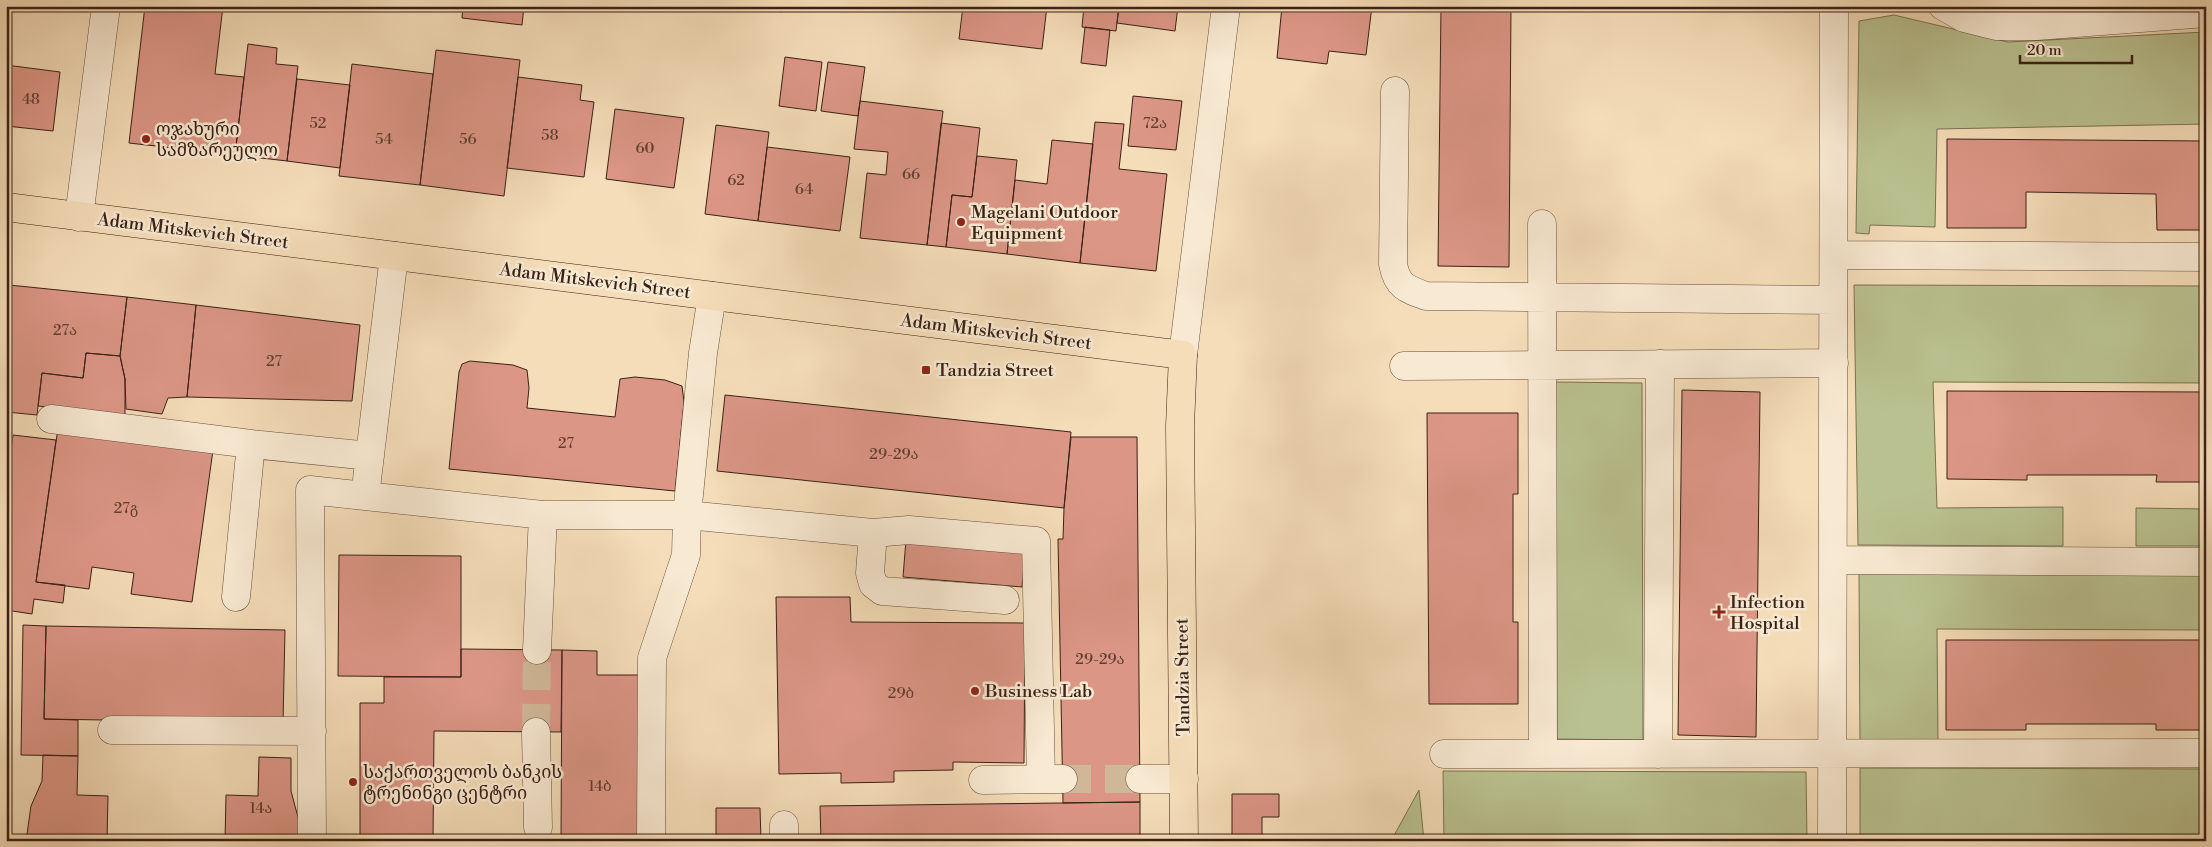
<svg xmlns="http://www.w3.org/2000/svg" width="2212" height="847" viewBox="0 0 2212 847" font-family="'Libre Bodoni','Noto Serif Georgian',serif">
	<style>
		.green { fill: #bac190; stroke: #7a7153 }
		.building { fill: #dc9686; stroke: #3a2116 }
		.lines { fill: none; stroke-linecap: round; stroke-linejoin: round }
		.minor-tunnel { stroke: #d0b798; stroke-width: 28; stroke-dasharray: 28 14; stroke-linecap: butt }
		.minor-casing { stroke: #69503f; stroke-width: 29 }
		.major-casing { stroke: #3a2116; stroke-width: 29 }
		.minor { stroke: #f8e9d2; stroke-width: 28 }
		.major { stroke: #f5ddb9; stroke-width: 28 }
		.poi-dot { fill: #8f2418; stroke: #f8e9d2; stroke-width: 2 }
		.labels { text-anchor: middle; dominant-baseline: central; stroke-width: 5; stroke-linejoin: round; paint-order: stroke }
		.number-label { font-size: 15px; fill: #623e32 }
		.poi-label { font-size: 18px; fill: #3a2116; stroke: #f8e9d2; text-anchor: start }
		.street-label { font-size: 18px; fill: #3a2116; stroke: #f8e9d2 }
	</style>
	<rect width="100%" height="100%" fill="#f5ddb9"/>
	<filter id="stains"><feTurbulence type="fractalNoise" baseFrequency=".004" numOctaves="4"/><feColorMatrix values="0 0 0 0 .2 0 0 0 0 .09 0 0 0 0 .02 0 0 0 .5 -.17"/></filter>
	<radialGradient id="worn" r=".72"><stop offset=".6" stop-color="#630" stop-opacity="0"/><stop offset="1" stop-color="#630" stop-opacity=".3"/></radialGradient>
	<path class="green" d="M1894,15L2008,42L2206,32V124L1937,129L1935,227L1870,225L1869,234L1856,233L1859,21Z
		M1854,285L2206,286V383L1933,382L1937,508L2063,507V546L1858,545Z
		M1556,382L1642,383L1643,740L1557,739Z
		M2136,508L2206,509V546H2136Z
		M1859,574L2206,575V630L1937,629L1938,743H1860Z
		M1860,768L2206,769V841H1860Z
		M1443,771L1806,772L1807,841H1444Z
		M1419,790L1424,841H1391Z"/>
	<path class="building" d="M145,6H223L215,74L244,77L235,155L129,143Z
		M463,6H524L522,25L462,18Z
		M566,6H611V10Z
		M733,6H783L782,12Z
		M923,6H963L962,11Z
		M963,6H1047L1042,49L959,39Z
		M1084,6H1119L1116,31L1082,27Z
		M1119,6H1178L1175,31L1117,23Z
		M1282,6H1372L1366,55L1329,51L1327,64L1277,58Z
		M1441,6H1511L1509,267L1438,266Z
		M1085,27L1110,30L1106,66L1081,63Z
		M248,44L277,48L276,64L298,66L287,161L235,155Z
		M436,50L520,60L504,196L420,185Z
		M785,57L822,62L816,111L779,106Z
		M828,62L865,67L858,116L821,111Z
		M352,64L433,74L420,185L339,176Z
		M6,65L60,72L53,131L6,126Z
		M518,77L582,85L580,100L594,102L584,177L507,168Z
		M297,79L350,85L340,168L287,161Z
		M1133,96L1182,101L1176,150L1128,146Z
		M860,101L943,111L927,245L860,238L867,173L886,175L888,152L854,149Z
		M615,109L684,118L674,188L606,179Z
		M1095,122L1124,124L1119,169L1167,174L1156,271L1080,263Z
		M941,123L980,128L972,197L952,195L946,247L927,245Z
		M716,125L769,132L758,221L705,214Z
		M1947,139L2206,141V230H2157L2156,194L2026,192V228H1947Z
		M1052,140L1093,144L1080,263L1007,254L1015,180L1047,184Z
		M767,147L850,157L840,231L758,221Z
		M977,156L1017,160L1007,254L946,247L952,195L972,197Z
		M9,285L127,297L120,356L86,353L83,378L42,373L37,415L6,412V307Z
		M127,297L196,305L187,397L168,398L162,414L126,409L125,379L120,356Z
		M196,305L360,325L352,401L187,397Z
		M86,353L120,356L125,379V415L38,406L42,373L83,378Z
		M470,361L513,365L527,370L529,388L527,408L615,417L620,379L635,377L665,380L682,386L684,402L675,491L449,469L459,372L462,364Z
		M1682,390L1760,392L1756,737L1678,735Z
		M1947,391L2206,392V482H2156L2157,475H2027V480L1947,479Z
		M725,395L1071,432L1064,508L717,471Z
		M1427,413H1518V494H1513V622H1518V704H1429Z
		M58,428L213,450L192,602L131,594L134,573L92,567L89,589L36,582Z
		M13,435L56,440L36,582L65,585L63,603L34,599L32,614L6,610V483Z
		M1071,437H1137L1140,802L1063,803L1058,539H1063L1064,508Z
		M906,540L1025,549L1022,587L903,577Z
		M339,555L461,556V677L338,676Z
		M776,597H850L851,622L1025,623L1024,763L953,762V770L894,771V782L841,783V773L779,774Z
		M23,625L46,626L44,719L78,720V756L21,755Z
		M46,626L285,630L283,723L44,719Z
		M1946,640H2206V730H2156V724H2026V730H1946Z
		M461,649L562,650L561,732L434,731L433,841H360V703H384V677H461Z
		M562,650L597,651V675H639L638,841H561Z
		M43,755L78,756L77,795L108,796L107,841H26L31,806L42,781Z
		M259,757L291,758V791L299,821L300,841H225L226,795L258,796Z
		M1232,794H1279V817H1262V841H1232Z
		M1140,802V841H821L820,806Z
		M716,808H760L761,841H716Z"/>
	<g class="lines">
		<path class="minor-tunnel" d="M536,732L537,650
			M1063,779H1140"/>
		<defs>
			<path id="minor" d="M1943,6L1964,18L1996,26H2037L2206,13
				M1395,91L1393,264C1397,286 1406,289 1426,296L1833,300
				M79,217L106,6
				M1542,224L1543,753
				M1834,255L2206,257
				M1183,355L1226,6
				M1404,366L1834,363
				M51,419L251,444
				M365,496L543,515H687L703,353L712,296
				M873,533L870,573L873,584L882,591L1005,600
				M1833,560L2206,562
				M236,597L251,444L370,456
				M537,650L543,515
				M112,730L312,731
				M536,732L538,827
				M1444,754L2206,753
				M1658,754L1660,364
				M1140,779H1184
				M983,780L1063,779
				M784,825V841
				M312,841L310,490L365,496L394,256
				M651,841L652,658L686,555L687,515L873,533L909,530L1036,541L1041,779
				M1832,841L1834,6"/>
			<path id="major" d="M6,207L1183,355L1180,426L1184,841"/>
		</defs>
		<use href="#minor" class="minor-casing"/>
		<use href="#major" class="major-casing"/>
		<use href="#minor" class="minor"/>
		<use href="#major" class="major"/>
	</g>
	<g class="poi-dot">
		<circle cx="146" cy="139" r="5"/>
		<circle cx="961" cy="222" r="5"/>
		<rect x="921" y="365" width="10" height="10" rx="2.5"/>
		<path d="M1716.5 604.5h5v5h5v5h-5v5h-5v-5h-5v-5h5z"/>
		<circle cx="975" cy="691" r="5"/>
		<circle cx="353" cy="782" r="5"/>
	</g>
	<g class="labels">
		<g class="number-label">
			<text x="31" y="99">48</text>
			<text x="318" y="123">52</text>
			<text x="1155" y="123">72ა</text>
			<text x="550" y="135">58</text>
			<text x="384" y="139">54</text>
			<text x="468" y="139">56</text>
			<text x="645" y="148">60</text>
			<text x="911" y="174">66</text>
			<text x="736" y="180">62</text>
			<text x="804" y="189">64</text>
			<text x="65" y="330">27ა</text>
			<text x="274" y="361">27</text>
			<text x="566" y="443">27</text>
			<text x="894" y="454">29-29ა</text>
			<text x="126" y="508">27გ</text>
			<text x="1100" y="659">29-29ა</text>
			<text x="901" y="693">29ბ</text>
			<text x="600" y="786">14ბ</text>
			<text x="261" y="808">14ა</text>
		</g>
		<g class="poi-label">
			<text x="156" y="129">ოჯახური<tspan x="156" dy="21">სამზარეულო</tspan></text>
			<text x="971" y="212">Magelani Outdoor<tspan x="971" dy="21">Equipment</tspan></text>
			<text x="936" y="370">Tandzia Street</text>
			<text x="1730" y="602">Infection<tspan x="1730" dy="21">Hospital</tspan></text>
			<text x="985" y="691">Business Lab</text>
			<text x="363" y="772">საქართველოს ბანკის<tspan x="363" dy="21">ტრენინგი ცენტრი</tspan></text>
		</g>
		<g class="street-label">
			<text transform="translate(193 231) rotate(7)">Adam Mitskevich Street</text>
			<text transform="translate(595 281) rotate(7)">Adam Mitskevich Street</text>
			<text transform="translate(996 332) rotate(7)">Adam Mitskevich Street</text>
			<text transform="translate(1183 677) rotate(-91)">Tandzia Street</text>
		</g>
	</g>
	<rect width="2212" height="847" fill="none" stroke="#f5ddb9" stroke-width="25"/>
	<rect x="8" y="8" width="2197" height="832" fill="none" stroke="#3a2116" stroke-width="2.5"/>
	<rect x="12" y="12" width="2187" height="822" fill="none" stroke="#3a2116"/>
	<path d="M2020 55v8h112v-8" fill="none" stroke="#3a2116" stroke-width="2.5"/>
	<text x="2027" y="55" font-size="15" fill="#3a2116" stroke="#f8e9d2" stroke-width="4" paint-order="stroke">20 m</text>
	<rect width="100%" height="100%" filter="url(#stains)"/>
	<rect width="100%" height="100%" fill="url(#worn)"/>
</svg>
